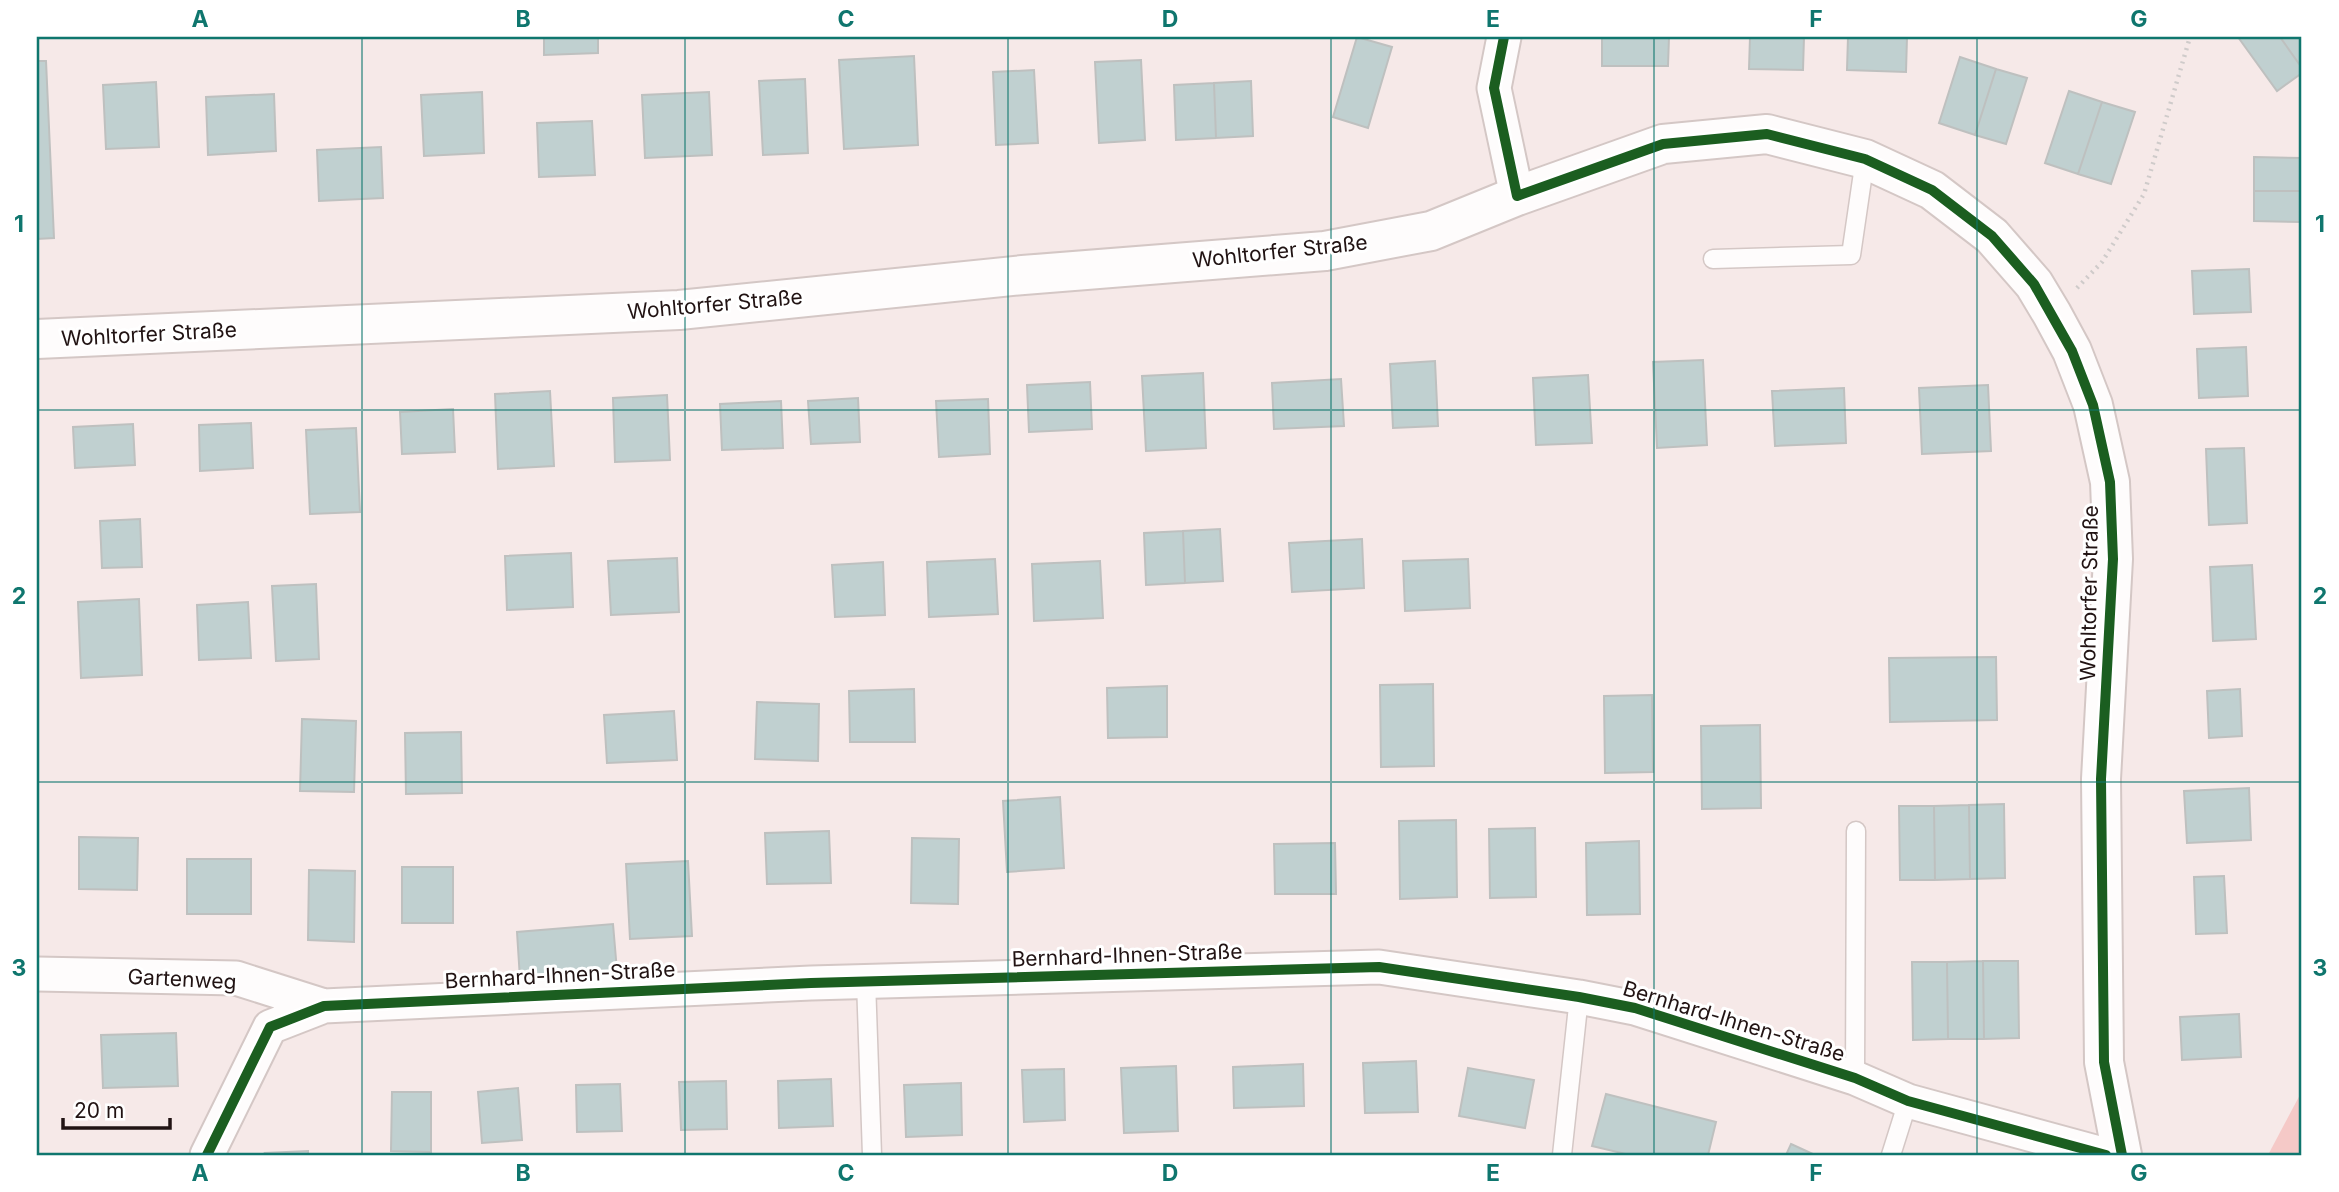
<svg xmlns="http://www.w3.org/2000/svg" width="2339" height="1192" viewBox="0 0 2339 1192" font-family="Inter,sans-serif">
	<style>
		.green { fill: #f5c9c7 }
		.building { fill: #c0d0d0; stroke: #bec0bf; stroke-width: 2 }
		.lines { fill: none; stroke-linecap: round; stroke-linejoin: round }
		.service-casing { stroke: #d4c7c5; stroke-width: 21 }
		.minor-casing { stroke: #d4c7c5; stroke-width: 37 }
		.tertiary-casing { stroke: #d4c7c5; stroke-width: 42 }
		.path { stroke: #cfcbca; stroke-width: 4.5; stroke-dasharray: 2 5; stroke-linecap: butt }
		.service { stroke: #fefcfc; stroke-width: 18 }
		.minor { stroke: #fefcfc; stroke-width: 33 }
		.tertiary { stroke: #fefcfc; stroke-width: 38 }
		.cycleway-casing { stroke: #fff; stroke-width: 15 }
		.cycleway { stroke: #1b5e20; stroke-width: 10 }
		.grid { fill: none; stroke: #0f766e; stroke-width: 2; stroke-opacity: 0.55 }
		.labels { text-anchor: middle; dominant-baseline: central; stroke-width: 6; stroke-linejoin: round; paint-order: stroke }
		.street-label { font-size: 21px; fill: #211313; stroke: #fff }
		.neatline { fill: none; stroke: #0f766e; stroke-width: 2.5 }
		.grid-label { font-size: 23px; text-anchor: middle; font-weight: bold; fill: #0f766e }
	</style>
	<rect width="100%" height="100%" fill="#f6e9e8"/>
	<path class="green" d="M2302,1091V1155H2268Z"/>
	<path class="building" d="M544,37H598V53L544,55Z
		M1357,37L1392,47L1368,128L1333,117Z
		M1602,37H1669L1668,66H1602Z
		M1750,37H1804L1803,70L1749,69Z
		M1848,37H1907L1906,72L1847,70Z
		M2238,37H2280L2302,68V73L2277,91Z
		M2280,37H2302V68Z
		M914,56L918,145L844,149L839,60Z
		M1960,57L1996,69L1975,135L1939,123Z
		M1141,60L1145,140L1099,143L1095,62Z
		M37,61H46L54,238L37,239Z
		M1996,69L2027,78L2006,144L1975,135Z
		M1034,70L1038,143L996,145L993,72Z
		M805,79L808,153L763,155L759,81Z
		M1251,81L1253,136L1216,138L1214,83Z
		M156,82L159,147L106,149L103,85Z
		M1214,83L1216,138L1176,140L1174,85Z
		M2069,91L2102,102L2078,174L2045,163Z
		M482,92L484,153L424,156L421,95Z
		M709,92L712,155L645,158L642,95Z
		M274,94L276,151L208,155L206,97Z
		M2102,102L2135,112L2111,184L2078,174Z
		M592,121L595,175L539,177L537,123Z
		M381,147L383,198L319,201L317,150Z
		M2254,157L2302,158V191H2254Z
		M2254,191H2302V222L2254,221Z
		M2249,269L2251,312L2194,314L2192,271Z
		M2246,347L2248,396L2199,398L2197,349Z
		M1703,360L1707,445L1657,448L1653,362Z
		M1435,361L1438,426L1393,428L1390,364Z
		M1203,373L1206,448L1146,451L1142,376Z
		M1588,375L1592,443L1536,445L1533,378Z
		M1341,379L1344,426L1274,429L1272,383Z
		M1090,382L1092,429L1029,432L1027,385Z
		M1988,385L1991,451L1922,454L1919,388Z
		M1844,388L1846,443L1775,446L1772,391Z
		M550,391L554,466L498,469L495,394Z
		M667,395L670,460L615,462L613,398Z
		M858,398L860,442L811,444L808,401Z
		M988,399L990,454L939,457L936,401Z
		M781,401L783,448L722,450L720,404Z
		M453,409L455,452L402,454L400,412Z
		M251,423L253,468L200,471L199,425Z
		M133,424L135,465L75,468L73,427Z
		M356,428L360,512L310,514L306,430Z
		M2244,448L2247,523L2209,525L2206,449Z
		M140,519L142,567L102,568L100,521Z
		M1220,529L1223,581L1185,583L1183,531Z
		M1183,531L1185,583L1146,585L1144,533Z
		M1362,539L1364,588L1292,592L1289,543Z
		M571,553L573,607L507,610L505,556Z
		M677,558L679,612L611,615L608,561Z
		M995,559L998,614L929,617L927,562Z
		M1468,559L1470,608L1405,611L1403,561Z
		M1100,561L1103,618L1034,621L1032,564Z
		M883,562L885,615L835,617L832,565Z
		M2252,565L2256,639L2213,641L2210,567Z
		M316,584L319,659L276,661L272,586Z
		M139,599L142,675L81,678L78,602Z
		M248,602L251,658L199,660L197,605Z
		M1996,657L1997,720L1890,722L1889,658Z
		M1433,684L1434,766L1381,767L1380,685Z
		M1167,686V737L1108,738L1107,688Z
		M914,689L915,742H850L849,691Z
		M2240,689L2242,736L2209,738L2207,691Z
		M1652,695L1653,772L1605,773L1604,696Z
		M757,702L819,704L818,761L755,759Z
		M674,711L677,760L607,763L604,715Z
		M302,719L356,721L354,792L300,791Z
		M1760,725L1761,808L1702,809L1701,726Z
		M461,732L462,793L406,794L405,733Z
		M2249,788L2251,840L2187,843L2184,791Z
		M1060,797L1064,868L1007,872L1003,801Z
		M2004,804L2005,878L1970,879L1969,805Z
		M1969,805L1970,879L1935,880L1934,806Z
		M1899,806H1934L1935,880H1900Z
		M1456,820L1457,897L1400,899L1399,821Z
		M1535,828L1536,897L1490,898L1489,829Z
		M829,831L831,883L767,884L765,833Z
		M79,837L138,838L137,890L79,889Z
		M912,838L959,839L958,904L911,903Z
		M1639,841L1640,914L1587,915L1586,843Z
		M1335,843L1336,894H1275L1274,844Z
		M187,859H251V914H187Z
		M688,861L692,936L630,939L626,864Z
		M402,867H453V923H402Z
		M309,870L355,871L354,942L308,940Z
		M2224,876L2227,933L2196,934L2194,877Z
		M613,924L617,971L520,979L517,932Z
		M1983,961L1984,1039H1948L1947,962Z
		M1983,961H2018L2019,1038L1984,1039Z
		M1912,962H1947L1948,1039L1913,1040Z
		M2239,1014L2241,1057L2182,1060L2180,1017Z
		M176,1033L178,1086L103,1088L101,1035Z
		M1416,1061L1418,1112L1365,1113L1363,1063Z
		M1303,1064L1304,1106L1234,1108L1233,1067Z
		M1176,1066L1178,1131L1124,1133L1121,1068Z
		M1468,1068L1534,1080L1525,1128L1459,1116Z
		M1064,1069L1065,1120L1024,1122L1022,1070Z
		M831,1079L833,1126L779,1128L778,1081Z
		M726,1081L727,1129L681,1130L679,1082Z
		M961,1083L962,1135L906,1137L904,1085Z
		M620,1084L622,1131L577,1132L576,1085Z
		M518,1088L522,1140L482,1143L478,1092Z
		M392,1092H431V1152L391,1151Z
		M1606,1094L1716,1122L1708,1155H1630L1592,1146Z
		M1791,1144L1815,1155H1786Z
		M308,1151V1155H266L265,1153Z"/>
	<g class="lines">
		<defs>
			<path id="service" d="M1713,259L1851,255L1865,159
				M866,981L872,1155
				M1855,1078L1856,831
				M1562,1155L1579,997
				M1891,1155L1908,1101"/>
			<path id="minor" d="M1504,37L1494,88L1517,196
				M37,974L236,978L324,1006
				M207,1155L270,1027L324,1006L811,983L1379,967L1579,997L1635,1008L1855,1078L1908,1101L2106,1155"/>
			<path id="tertiary" d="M37,339L679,310L1023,275L1325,251L1431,231L1517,196L1663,144L1767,134L1865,159L1932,190L1992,236L2034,284L2052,314L2072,351L2093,405L2110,482L2113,559L2101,779L2104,1062L2122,1155"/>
		</defs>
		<use href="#service" class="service-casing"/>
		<use href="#minor" class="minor-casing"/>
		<use href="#tertiary" class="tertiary-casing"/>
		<path class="path" d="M2077,288L2102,262L2144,194L2190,37"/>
		<use href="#service" class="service"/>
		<use href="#minor" class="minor"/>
		<use href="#tertiary" class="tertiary"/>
		<defs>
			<path id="cycleway" d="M1504,37L1494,88L1517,196L1663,144L1767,134L1865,159L1932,190L1992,236L2034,284L2072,351L2093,405L2110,482L2113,559L2101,779L2104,1062L2122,1155
				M207,1155L270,1027L324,1006L811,983L1379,967L1579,997L1635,1008L1855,1078L1908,1101L2106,1155"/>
		</defs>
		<use href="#cycleway" class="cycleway-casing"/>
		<use href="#cycleway" class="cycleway"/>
	</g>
	<path class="grid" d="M362,37V1155M685,37V1155M1008,37V1155M1331,37V1155M1654,37V1155M1977,37V1155M37,410H2302M37,782H2302"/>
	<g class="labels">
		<g class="street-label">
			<text transform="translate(1280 251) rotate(-6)">Wohltorfer Straße</text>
			<text transform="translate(715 304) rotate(-5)">Wohltorfer Straße</text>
			<text transform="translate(149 334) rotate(-3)">Wohltorfer Straße</text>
			<text transform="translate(2089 593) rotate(-89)">Wohltorfer Straße</text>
			<text transform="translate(1127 955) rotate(-2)">Bernhard-Ihnen-Straße</text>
			<text transform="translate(560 975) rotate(-3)">Bernhard-Ihnen-Straße</text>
			<text transform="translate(182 979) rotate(3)">Gartenweg</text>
			<text transform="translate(1734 1021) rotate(17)">Bernhard-Ihnen-Straße</text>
		</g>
	</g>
	<rect width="2339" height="1192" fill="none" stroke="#ffffff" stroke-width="77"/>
	<path d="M63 1118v10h107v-10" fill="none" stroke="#211313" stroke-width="3.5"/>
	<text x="74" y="1118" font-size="21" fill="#211313" stroke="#ffffff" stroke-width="5" paint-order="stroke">20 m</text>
	<rect x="38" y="38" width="2262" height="1116" class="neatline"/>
	<g class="grid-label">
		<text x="200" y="27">A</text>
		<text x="523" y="27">B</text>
		<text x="846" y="27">C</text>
		<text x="1170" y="27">D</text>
		<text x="1493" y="27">E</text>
		<text x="1816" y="27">F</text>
		<text x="2139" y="27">G</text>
		<text x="19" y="232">1</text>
		<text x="2320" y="232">1</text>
		<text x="19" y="604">2</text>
		<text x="2320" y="604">2</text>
		<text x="19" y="976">3</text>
		<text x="2320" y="976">3</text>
		<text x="200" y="1181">A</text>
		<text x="523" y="1181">B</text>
		<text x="846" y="1181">C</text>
		<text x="1170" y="1181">D</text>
		<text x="1493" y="1181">E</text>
		<text x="1816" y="1181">F</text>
		<text x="2139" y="1181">G</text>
	</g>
</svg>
